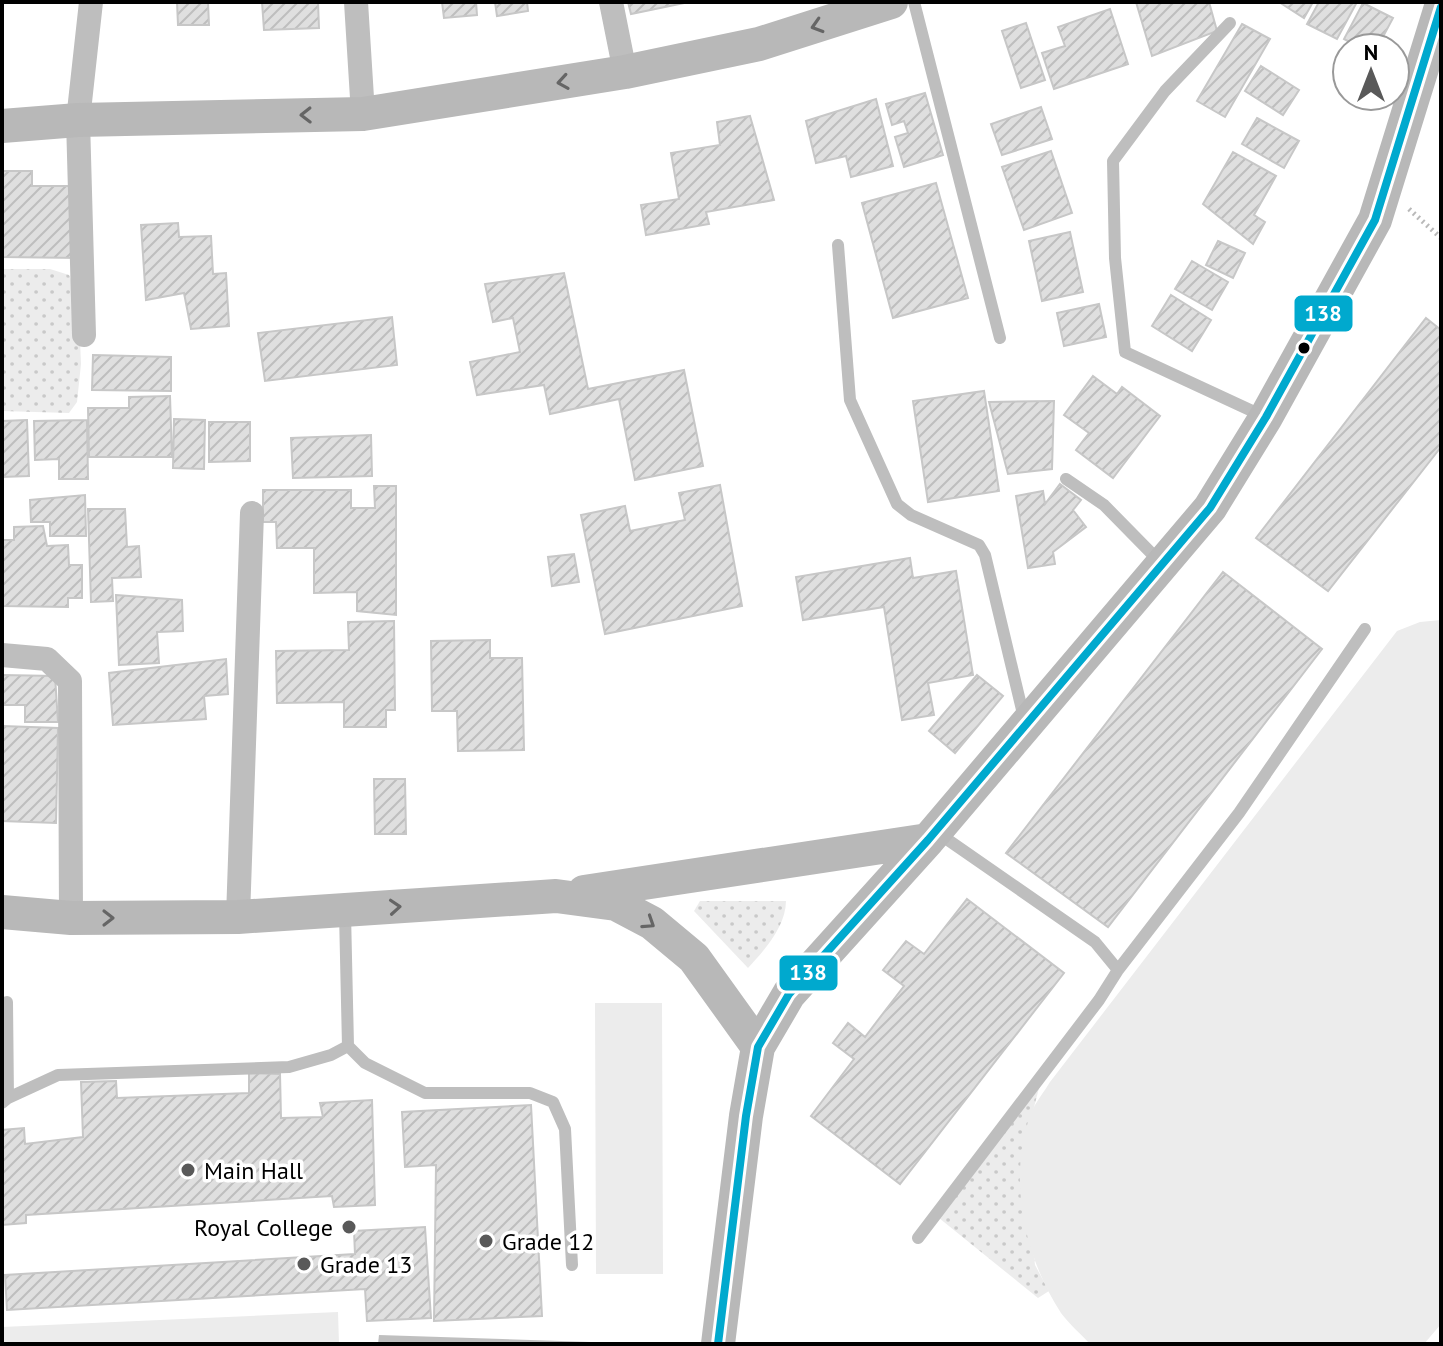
<svg xmlns="http://www.w3.org/2000/svg" width="1443" height="1346" viewBox="0 0 1443 1346" font-family="'PT Sans',sans-serif">
	<style>
		.grass { fill: url(#grass-dots) }
		.park { fill: #ececec }
		.water { fill: url(#water-waves) }
		.building { fill: url(#building-hatch); stroke: #c7c7c7; stroke-width: 2 }
		.lines { fill: none; stroke-linecap: round; stroke-linejoin: round }
		.path { stroke: #b9b9b9; stroke-width: 5; stroke-dasharray: 2 4; stroke-linecap: butt }
		.lane { stroke: #bebebe; stroke-width: 12 }
		.street { stroke: #bebebe; stroke-width: 24 }
		.secondary { stroke: #b8b8b8; stroke-width: 34 }
		.bus-1-casing { stroke: #fff; stroke-width: 14 }
		.bus-1 { stroke: #00a9ce; stroke-width: 8 }
		.oneway { stroke: #656565 }
		.bus-dot { fill: #000; stroke: #fff; stroke-width: 3 }
		.poi-dot { fill: #595959; stroke: #fff; stroke-width: 3 }
		.labels { text-anchor: middle; dominant-baseline: central; stroke-width: 7; stroke-linejoin: round; paint-order: stroke }
		.poi-label { font-size: 24px; fill: #000; stroke: #fff; text-anchor: start }
		.line-badge { stroke: #fff; stroke-width: 3 }
		.badge-label { font-size: 22px; text-anchor: middle; font-weight: bold; fill: #fff }
	</style>
	<defs>
		<pattern id="grass-dots" width="8" height="8" patternUnits="userSpaceOnUse" patternTransform="scale(2)"><rect width="8" height="8" fill="#ececec"/><path d="M2 2h.1M6 6h.1" fill="none" stroke="#c9c9c9" stroke-width="1.8" stroke-linecap="round"/></pattern>
		<pattern id="water-waves" width="16" height="10" patternUnits="userSpaceOnUse" patternTransform="scale(2)"><rect width="16" height="10" fill="#bfbfbf"/><path d="M0 5q4-4 8 0t8 0" fill="none" stroke="#a2a2a2"/></pattern>
		<pattern id="building-hatch" width="6" height="6" patternUnits="userSpaceOnUse" patternTransform="scale(2)"><rect width="6" height="6" fill="#dfdfdf"/><path d="M-1 1l2-2M0 6l6-6M5 7l2-2" fill="none" stroke="#bebebe"/></pattern>
	</defs>
	<rect width="100%" height="100%" fill="#fff"/>
	<path class="grass" d="M2,269H50L69,275L78,294L81,364L77,402L69,413L2,411Z
		M700,901H786C786,926 764,951 748,968L694,911Z
		M1039,1088L1022,1153L1035,1265L1049,1291L1038,1298L939,1218Z"/>
	<path class="park" d="M1441,620V1324L1424,1344H1090C1081,1334 1069,1324 1061,1313C1024,1256 1007,1178 1031,1113C1035,1103 1044,1092 1050,1082L1397,631L1420,622Z
		M595,1003H662L663,1274H596Z
		M338,1312L339,1344H2V1327Z"/>
	<path class="water" d="M379,1335L591,1342V1344H378Z"/>
	<path class="building" d="M177,2H208L209,25H178Z
		M262,2H318L319,28L264,30Z
		M442,2H476L477,15L444,18Z
		M495,2H527L528,11L497,16Z
		M628,2H689L631,14Z
		M1136,2H1209L1217,31L1152,56Z
		M1279,2H1313L1304,18Z
		M1319,2H1357L1337,39L1307,24Z
		M1363,3L1393,18L1377,48H1361L1344,39Z
		M1110,9L1128,64L1054,89L1042,53L1065,46L1058,27Z
		M1026,23L1045,80L1021,88L1002,31Z
		M1242,24L1270,39L1225,117L1197,101Z
		M1261,66L1299,90L1283,115L1245,91Z
		M925,93L943,155L904,167L895,137L908,133L904,121L892,125L886,104Z
		M876,99L893,166L851,177L846,156L816,163L806,121Z
		M1041,107L1052,139L1002,155L991,124Z
		M750,116L774,200L706,212L709,224L646,235L641,205L679,199L671,153L720,145L717,122Z
		M1257,118L1299,141L1284,168L1242,144Z
		M1051,151L1072,213L1024,230L1002,167Z
		M1233,152L1276,176L1254,215L1265,222L1253,244L1203,204Z
		M2,171H32V186H80V258L2,257Z
		M936,183L968,298L893,318L862,203Z
		M178,223L179,237L211,236L213,274L226,273L229,326L191,329L184,293L146,300L141,225Z
		M1070,232L1083,292L1042,301L1029,241Z
		M1218,241L1245,253L1233,278L1206,265Z
		M1192,261L1228,282L1212,310L1175,289Z
		M564,273L588,389L684,370L703,466L635,480L619,399L550,414L544,385L477,395L470,362L520,352L513,318L493,322L485,284Z
		M1171,295L1211,320L1192,351L1152,326Z
		M1099,304L1106,337L1064,346L1057,313Z
		M392,317L397,365L265,381L258,333Z
		M1426,318L1441,330V447L1328,591L1256,538Z
		M93,355L171,357V391L92,390Z
		M1093,376L1117,394L1122,387L1160,416L1113,478L1076,450L1089,433L1064,415Z
		M984,391L999,491L928,502L913,401Z
		M170,396L172,457H89L88,408H129V397Z
		M1054,401L1052,469L1008,474L989,402Z
		M174,419L205,420L204,469L173,468Z
		M27,420L29,476L2,477V421Z
		M87,420L88,479H59V459L35,460L34,421Z
		M209,422H250V461L209,462Z
		M371,435L372,476L293,478L291,438Z
		M1060,484L1081,500L1073,510L1086,527L1053,552L1055,564L1028,568L1016,496L1043,491L1045,504Z
		M720,485L742,606L605,634L581,515L625,506L630,531L685,520L679,493Z
		M374,486H396V615L357,611V592L314,593V548H277L276,522H263V490H351V508H375Z
		M85,495L86,536H50V522H31L30,500Z
		M88,509H125L127,547L139,546L141,577L112,578L113,601L91,602Z
		M43,526L47,546L68,545L69,565H82V598H68V607L2,606V540H14V527Z
		M574,554L579,582L552,586L548,557Z
		M910,558L913,578L956,571L973,675L928,683L934,715L902,720L884,607L803,620L796,577Z
		M1223,572L1322,649L1108,927L1006,853Z
		M116,595L182,600L183,631L157,632L159,663L119,665Z
		M394,621L395,710H386V727H344V702L277,703L276,651L349,650L348,622Z
		M490,640V658H522L524,750L458,751L457,711H432L431,641Z
		M226,659L228,694L204,696L206,719L113,725L109,673Z
		M2,675L55,676L58,722H25V705H2Z
		M977,675L1003,696L955,753L929,731Z
		M2,726L58,728L56,823L2,821Z
		M374,779H405L406,834H375Z
		M967,899L1064,973L900,1184L811,1116L854,1059L833,1043L848,1023L865,1037L904,986L883,970L906,941L924,954Z
		M249,1073L280,1074L281,1118L323,1117L320,1103L372,1100L375,1205L334,1207L332,1196L26,1215V1223L2,1225V1130L24,1128L25,1144L83,1137L81,1082L116,1081L117,1098L249,1093Z
		M531,1105L542,1316L434,1321L436,1165L405,1167L402,1112Z
		M425,1227L431,1318L367,1321L365,1289L7,1310L5,1275L355,1254L354,1231Z"/>
	<g class="lines">
		<path class="path" d="M1409,209L1441,238"/>
		<path class="lane" d="M914,2L1000,338
			M1230,23L1165,91L1113,161L1115,258L1125,352L1263,416
			M838,245L850,400L897,504L911,515L979,545L985,555L1024,718
			M1066,479L1104,505L1160,562
			M345,913L348,1046L365,1063L425,1093H530L553,1102L565,1129L572,1265
			M1118,970L1239,813L1365,629
			M7,1002L8,1098
			M2,1103L8,1098L58,1075L289,1067L331,1055L348,1046
			M918,1238L1099,1000L1118,970L1095,942L938,833"/>
		<path class="street" d="M356,2L363,114
			M611,2L625,72
			M84,335L78,120L91,2
			M2,655L47,659L70,681L71,918
			M238,917L252,513"/>
		<path class="secondary" d="M2,126L78,120L363,114L625,72L759,44L891,2
			M584,892L928,840
			M2,912L71,918L238,917L556,896L616,904L652,923L694,958L758,1047
			M718,1344L746,1116L758,1047L789,994L928,840L1210,508L1266,417L1375,220L1441,7"/>
		<defs>
			<path id="bus-1" d="M718,1344L746,1116L758,1047L789,994L928,840L1210,508L1266,417L1375,220L1441,7"/>
		</defs>
		<use href="#bus-1" class="bus-1-casing"/>
		<use href="#bus-1" class="bus-1"/>
	</g>
	<defs><path id="oneway-chevron" d="M-2-3.5L2.5 0L-2 3.5" fill="none" stroke-width="1.6" stroke-linecap="round" stroke-linejoin="round" transform="scale(2)"/></defs>
	<g class="oneway">
		<use href="#oneway-chevron" transform="translate(817 26) rotate(163)"/>
		<use href="#oneway-chevron" transform="translate(563 82) rotate(171)"/>
		<use href="#oneway-chevron" transform="translate(306 115) rotate(179)"/>
		<use href="#oneway-chevron" transform="translate(395 907) rotate(-4)"/>
		<use href="#oneway-chevron" transform="translate(108 918)"/>
		<use href="#oneway-chevron" transform="translate(649 923) rotate(33)"/>
	</g>
	<circle class="bus-dot" cx="1304" cy="348" r="7"/>
	<g class="poi-dot">
		<circle cx="188" cy="1170" r="8"/>
		<circle cx="349" cy="1227" r="8"/>
		<circle cx="486" cy="1241" r="8"/>
		<circle cx="304" cy="1264" r="8"/>
	</g>
	<g class="labels">
		<g class="poi-label">
			<text x="204" y="1170">Main Hall</text>
			<text x="333" y="1227" text-anchor="end">Royal College</text>
			<text x="502" y="1241">Grade 12</text>
			<text x="320" y="1264">Grade 13</text>
		</g>
	</g>
	<g class="line-badge">
		<rect x="1293" y="294" width="61" height="39" rx="8" fill="#00a9ce"/>
		<rect x="778" y="954" width="61" height="38" rx="8" fill="#00a9ce"/>
	</g>
	<g class="badge-label">
		<text x="1323" y="321">138</text>
		<text x="808" y="980">138</text>
	</g>
	<rect width="1443" height="1346" fill="none" stroke="#000000" stroke-width="8"/>
	<g transform="translate(1371 72)"><circle r="38" fill="#ffffff" stroke="#999999" stroke-width="2"/>
	<path d="M0-6L14 30L0 20L-14 30Z" fill="#595959"/>
	<text y="-12" font-size="22" font-weight="bold" text-anchor="middle" fill="#000000">N</text>
	</g>
</svg>
